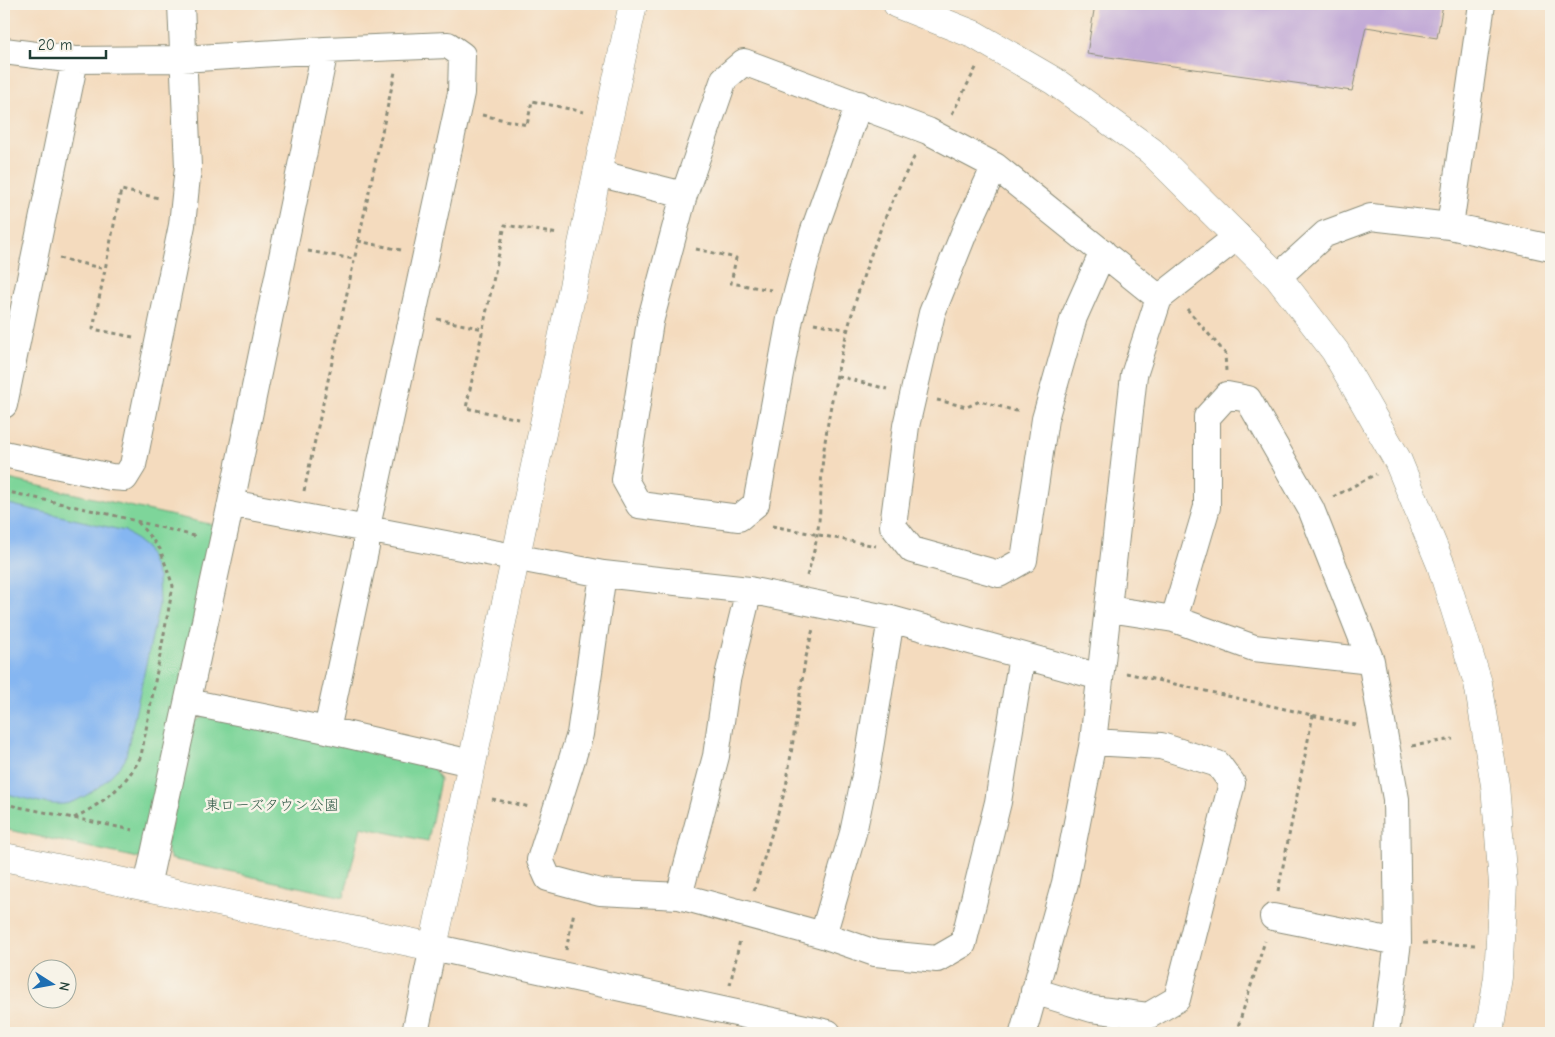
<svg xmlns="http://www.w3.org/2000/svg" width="1555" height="1037" viewBox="0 0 1555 1037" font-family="'Comic Neue','Klee One',sans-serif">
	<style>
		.green { fill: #7ed59a; stroke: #4e8967 }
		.water { fill: #85b6f1; stroke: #527a92 }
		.building { fill: #c3abd7 }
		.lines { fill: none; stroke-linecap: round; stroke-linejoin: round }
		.minor-casing { stroke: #8a8c79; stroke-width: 28 }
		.tertiary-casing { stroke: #8a8c79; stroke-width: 29 }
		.path { stroke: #8a8c79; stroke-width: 3; stroke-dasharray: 4 4; stroke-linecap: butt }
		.minor { stroke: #fff; stroke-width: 26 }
		.tertiary { stroke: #fff; stroke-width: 28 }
		.labels { text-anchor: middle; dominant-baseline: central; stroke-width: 5; stroke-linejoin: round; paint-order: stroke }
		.park-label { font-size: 15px; fill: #325b48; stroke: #f7f3e8 }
	</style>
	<rect width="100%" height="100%" fill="#f7f3e8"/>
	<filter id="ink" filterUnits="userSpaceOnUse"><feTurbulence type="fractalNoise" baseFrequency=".02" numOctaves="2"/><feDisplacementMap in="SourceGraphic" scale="10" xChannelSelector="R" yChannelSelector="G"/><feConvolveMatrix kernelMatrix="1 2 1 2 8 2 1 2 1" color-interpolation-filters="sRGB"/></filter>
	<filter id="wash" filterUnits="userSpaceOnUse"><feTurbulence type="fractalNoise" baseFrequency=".0096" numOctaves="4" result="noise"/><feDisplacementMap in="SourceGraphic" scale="20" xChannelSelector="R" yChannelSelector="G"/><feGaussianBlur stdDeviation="1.12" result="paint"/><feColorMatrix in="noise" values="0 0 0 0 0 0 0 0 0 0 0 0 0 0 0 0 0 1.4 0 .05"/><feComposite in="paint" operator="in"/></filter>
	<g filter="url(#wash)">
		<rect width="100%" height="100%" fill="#f4dbbe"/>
		<path class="green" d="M4,478L214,525L143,859L4,829Z
			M208,715L430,762L440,780L428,841L361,827L344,897L171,859L166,848L194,721Z"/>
		<path class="water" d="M4,503L125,531L146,548L158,577L159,605L125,760C110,778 92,796 69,803C54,808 20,797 4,793Z"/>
		<g id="blocks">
			<path class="building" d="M1095,4H1443L1437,38L1366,27L1352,91L1087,54Z"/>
		</g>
	</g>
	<g filter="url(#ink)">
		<use href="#blocks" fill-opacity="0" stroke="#8a8c79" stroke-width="1"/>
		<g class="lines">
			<defs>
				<path id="minor" d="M4,51L75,60L182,59L325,50L448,45L462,55L461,93L366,531V547L327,730
					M859,104L813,233L790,319L756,504L739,518L639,505L625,480L650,322L684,195L724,79L744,62L928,131L995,166L1159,298
					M995,166L964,233L932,313L906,426L893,526L912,550L999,574L1024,560L1045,419L1074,317L1103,252
					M597,173L684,195
					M1450,226L1482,4
					M1278,277L1325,234L1371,217L1450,226L1551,248
					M4,405L75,60
					M4,454L111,477L125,478L133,465L182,225L188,167L181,4
					M231,503L603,574L749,590L891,619L1100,677
					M603,574L580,734L540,860L548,878L600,892L679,896L823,935L875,953L937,959L963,944L998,802L1022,656
					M1109,609L1174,619L1207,507V417L1227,395L1248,399L1311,509L1371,661L1396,799L1398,942L1386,1033
					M1174,619L1254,648L1371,661
					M188,702L327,730L471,763
					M147,886L231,503L325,50
					M679,896L716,756L727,680L749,590
					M1273,917L1398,942
					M823,935L853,833L867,766L891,619
					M1034,991L1092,1009L1148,1016L1177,999L1232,783L1218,764L1161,746L1093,742
					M415,1033L433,947L828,1033
					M1023,1033L1065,883L1093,742L1134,375L1159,298L1238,236"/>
				<path id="tertiary" d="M897,4L975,35L1054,81L1151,151L1278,277L1335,351L1398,461L1441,565L1478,683L1495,785L1503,884L1498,977L1489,1033
					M4,857L433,947L633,4"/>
			</defs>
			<use href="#minor" class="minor-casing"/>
			<use href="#tertiary" class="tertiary-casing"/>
			<path class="path" d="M952,114L977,66
				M482,115L527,125L532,101L584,112
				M358,241L401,250
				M696,249L736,258L731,283L771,290
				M308,251L354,259
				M59,258L105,269
				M1187,309L1225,353L1226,371
				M437,319L483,329
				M814,323L848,330
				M133,337L93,329L121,190L159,198
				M838,376L887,389
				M937,400L967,407L980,401L1020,412
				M519,419L466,408L505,225L558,234
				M4,491L113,515L198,537
				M304,491L395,72
				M1333,497L1376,474
				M772,526L876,546
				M807,576C811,562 815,549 817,535C822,507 820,477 824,449C838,348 867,243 916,154
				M1126,673L1356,725
				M1412,746L1453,739
				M492,799L530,807
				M4,804L133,830
				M74,818C103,803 126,786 141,756L173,586L160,549L137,521
				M754,891L786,787L805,661L813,629
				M1278,891L1313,715
				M1423,943L1475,945
				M566,950L574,912
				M730,985L740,940
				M1236,1033L1265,941"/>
			<use href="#minor" class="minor"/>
			<use href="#tertiary" class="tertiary"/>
		</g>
	</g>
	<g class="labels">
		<g class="park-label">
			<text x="272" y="805">東ローズタウン公園</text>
		</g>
	</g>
	<rect width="1555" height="1037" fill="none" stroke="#f7f3e8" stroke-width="20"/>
	<g transform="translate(52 984) rotate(101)"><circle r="24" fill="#f7f3e8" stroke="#a1aaa0"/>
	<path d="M0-4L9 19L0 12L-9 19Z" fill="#1f6fb2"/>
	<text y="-8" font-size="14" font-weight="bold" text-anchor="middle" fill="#1f3d34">N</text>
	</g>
	<path d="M30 50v8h76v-8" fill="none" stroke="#1f3d34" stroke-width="2.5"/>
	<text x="38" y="50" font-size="15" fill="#1f3d34" stroke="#f7f3e8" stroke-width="4" paint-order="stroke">20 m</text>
</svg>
